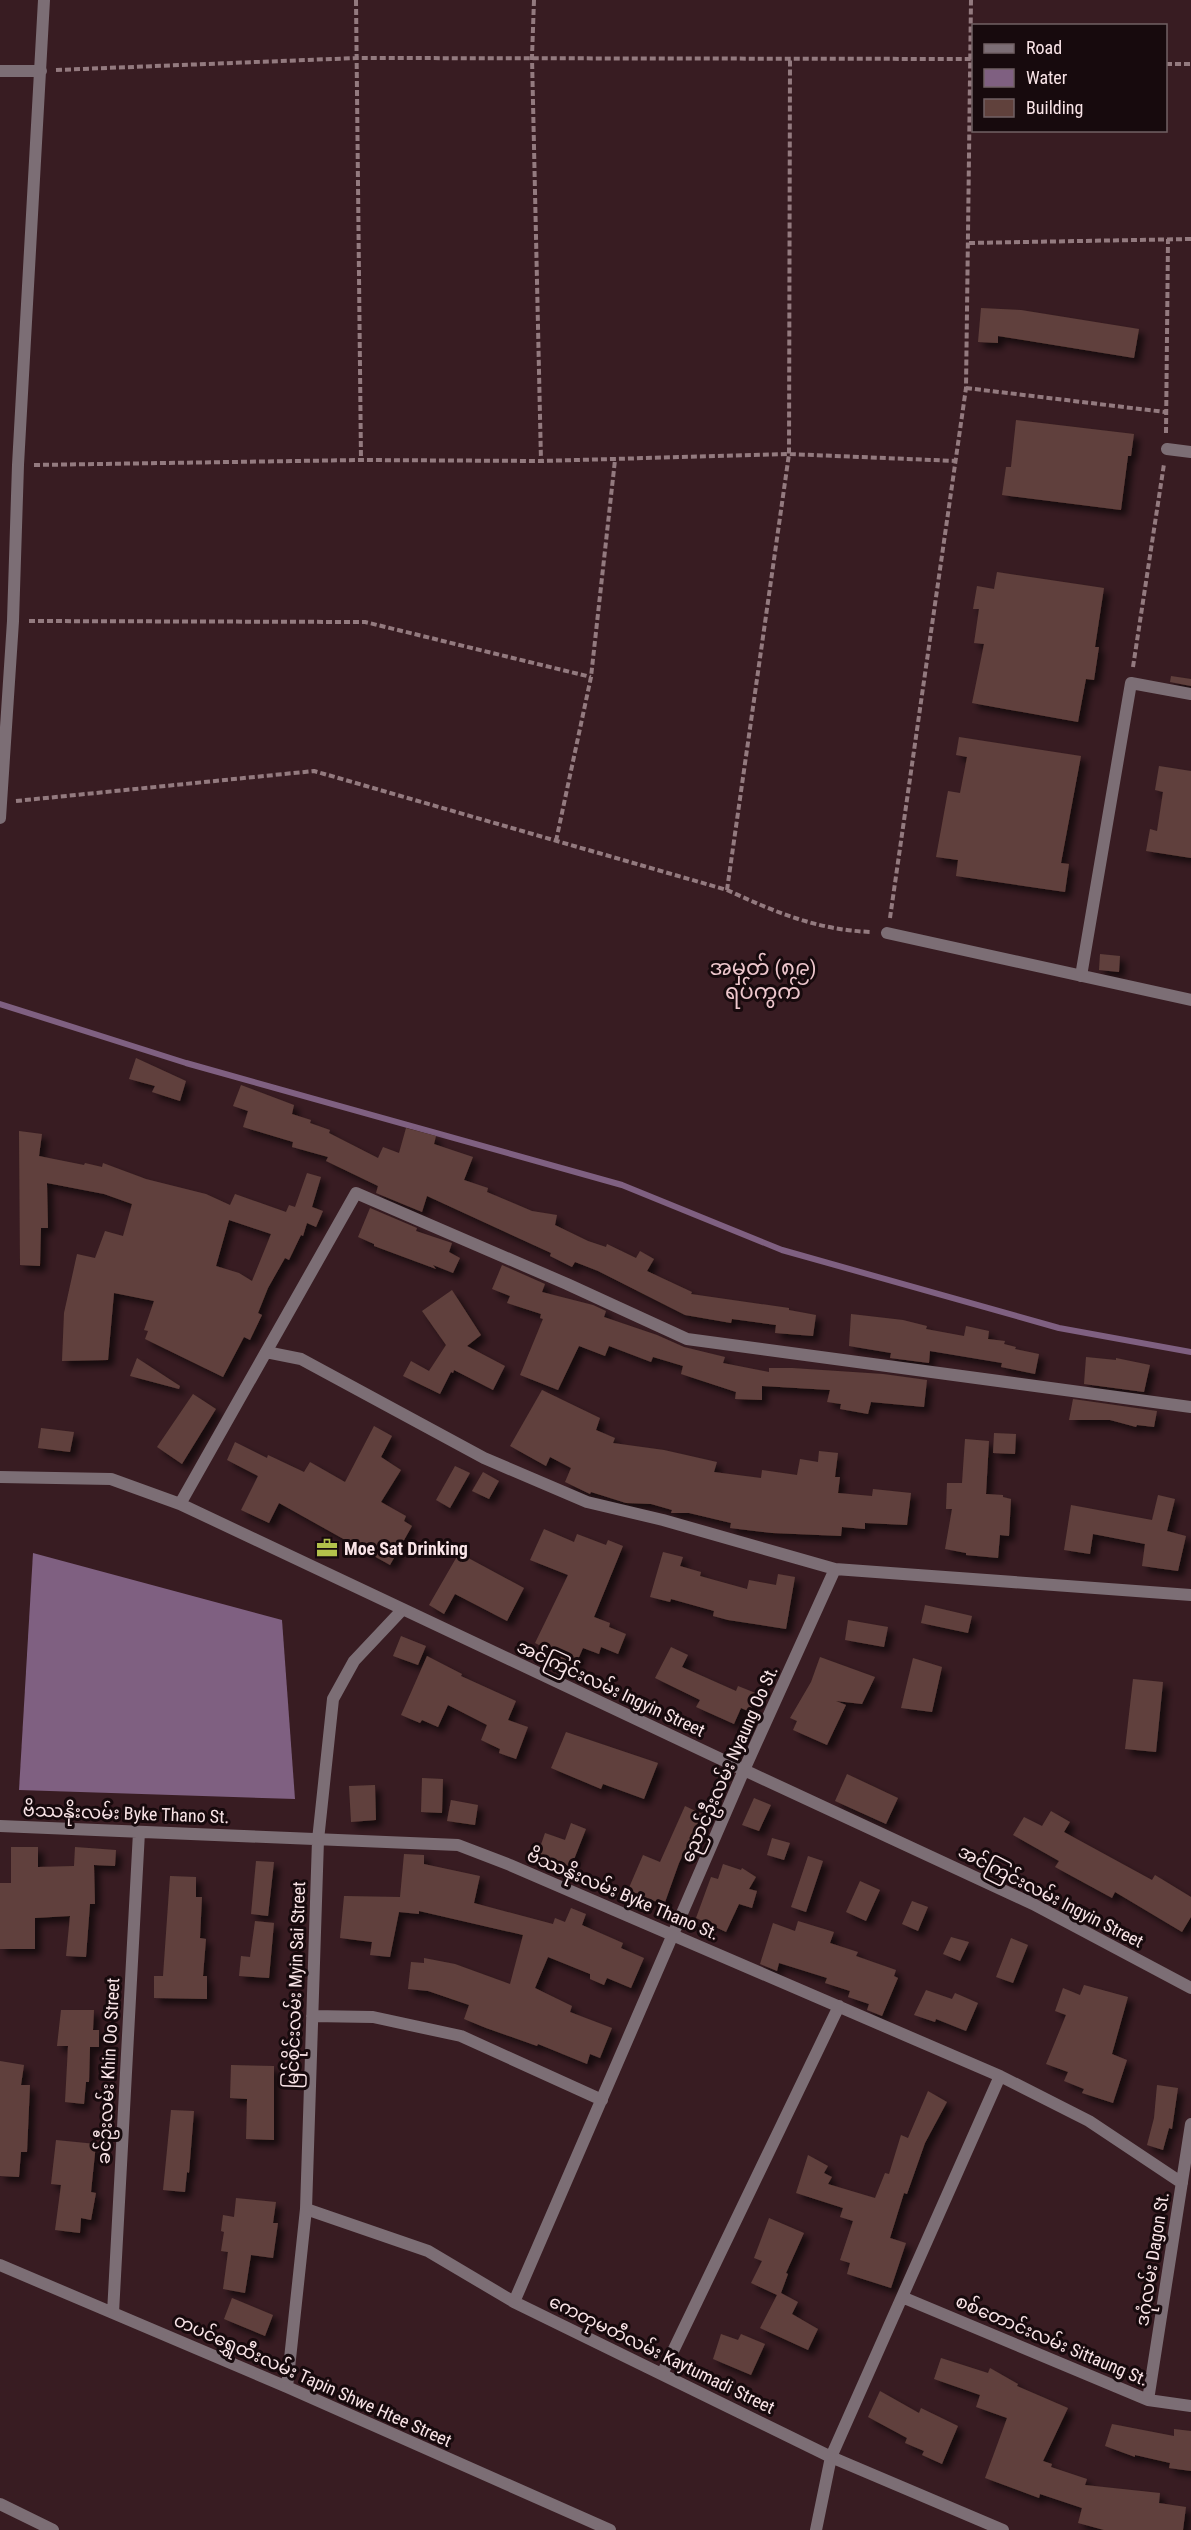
<svg xmlns="http://www.w3.org/2000/svg" width="1191" height="2530" viewBox="0 0 1191 2530" font-family="'Roboto Condensed','Noto Sans Myanmar',sans-serif">
	<style>
		.water { fill: #7f6081 }
		.lines { fill: none; stroke-linecap: round; stroke-linejoin: round }
		.stream { stroke: #7f6081; stroke-width: 6 }
		.building { fill: #60413c; fill-rule: evenodd; filter: url(#shadow) }
		.path { stroke: #937a7f; stroke-width: 4; stroke-dasharray: 6 3; stroke-linecap: butt }
		.minor { stroke: #7c6e75; stroke-width: 12 }
		.labels { text-anchor: middle; dominant-baseline: central; stroke-width: 6; stroke-linejoin: round; paint-order: stroke }
		.poi-label { font-size: 18px; font-weight: bold; fill: #f9e4e7; stroke: #170a0d; text-anchor: start }
		.street-label { font-size: 18px; fill: #f9e4e7; stroke: #170a0d }
		.quarter-label { font-size: 21px; fill: #eec7cd; stroke: #170a0d }
	</style>
	<defs>
		<filter id="shadow"><feDropShadow dx="5.5" dy="5.5" stdDeviation="3" flood-color="#0009"/></filter>
	</defs>
	<rect width="100%" height="100%" fill="#381c22"/>
	<path class="water" d="M33,1553L282,1620L295,1799L19,1790Z"/>
	<g class="lines">
		<path class="stream" d="M0,1004L186,1063L622,1185L782,1250L1059,1328L1191,1352"/>
	</g>
	<path class="building" d="M981,308L1021,310L1139,329L1134,358L998,336V343L978,342Z
		M1016,420L1134,434L1131,456H1128L1121,510L1002,495L1006,467H1011Z
		M997,572L1104,588L1095,647H1099L1094,680L1086,679L1078,722L972,703L984,644L974,643L979,609H973L977,586L994,589Z
		M1171,676L1191,679V686L1170,682Z
		M959,737L1081,756L1061,863L1069,864L1065,892L956,876L958,860L936,857L948,791L960,793L967,757L956,755Z
		M1159,766L1191,771V858L1146,851L1150,829L1157,831L1163,792L1155,790Z
		M1100,954L1120,956L1119,972L1099,970Z
		M136,1058L186,1081L180,1101L152,1092L155,1086L129,1079Z
		M241,1085L294,1105L292,1114L311,1120L310,1123L330,1130L329,1133L378,1158L383,1147L399,1153L406,1128L436,1136L434,1144L473,1157L464,1180L488,1188L487,1192L532,1211L557,1215L555,1225L588,1241L606,1247L607,1244L636,1258L640,1251L654,1259L647,1271L692,1292L691,1294L789,1308V1310L816,1315L813,1336L775,1333L776,1325L732,1319L731,1323L685,1315L598,1271L575,1262L572,1267L550,1256L551,1253L427,1196L422,1212L376,1193L378,1186L326,1161L328,1157L292,1147L293,1142L243,1127L248,1111L233,1106Z
		M19,1131L42,1134L39,1156L84,1165L85,1163L102,1167L103,1163L146,1179L206,1194L230,1205L235,1194L286,1212L289,1205L295,1207L307,1173L321,1177L312,1207L323,1211L316,1227L307,1223L303,1236L301,1235L289,1260L285,1258L268,1288L258,1313L262,1315L250,1340L244,1337L223,1377L145,1339L148,1331L144,1330L154,1301L114,1293L108,1360L62,1361L64,1313L77,1254L95,1258L105,1231L123,1236L132,1204L104,1194L47,1183L48,1228H41L40,1266L20,1265ZM229,1220L271,1234L252,1281L239,1273L216,1266Z
		M370,1208L417,1228L416,1231L452,1243L449,1252L460,1258L453,1273L433,1265L436,1269L374,1246V1244L358,1237Z
		M502,1265L545,1284L542,1292L593,1305L606,1311L604,1317L657,1335L684,1347L725,1357L723,1363L769,1372V1368H792L883,1374L927,1380L924,1407L871,1402L868,1414L840,1409L841,1404L827,1402L830,1390L762,1386V1400L735,1399L736,1392L681,1374L683,1366L653,1357L651,1362L609,1346L605,1356L579,1346L558,1390L520,1375L543,1319L540,1318L541,1314L507,1303L510,1296L492,1289Z
		M452,1290L481,1335L467,1346L505,1366L493,1390L454,1370L453,1373L451,1372L440,1394L403,1376L411,1361L429,1371L446,1345L422,1311Z
		M851,1314L903,1320L927,1326L926,1329L964,1336L966,1326L989,1331L988,1339L1005,1341L1004,1344L1016,1347L1015,1349L1039,1354L1035,1374L1001,1367L1002,1363L930,1351L929,1363L890,1358L891,1353L849,1346Z
		M1086,1357L1116,1360V1358L1150,1365L1144,1392L1084,1384Z
		M137,1358L180,1386L179,1389L130,1376Z
		M542,1390L600,1418L596,1430L615,1438L613,1443L664,1450L717,1462L714,1472L761,1478L762,1470L797,1475L800,1459L818,1462L819,1451L838,1453L835,1477H840L838,1493L872,1496L873,1489L911,1493L907,1525L865,1523V1529L842,1527L841,1536L772,1533L730,1528L731,1523L689,1513H671L672,1510L651,1504L626,1503L591,1492L590,1494L565,1482L571,1468L550,1457L546,1466L510,1446Z
		M193,1394L216,1409L182,1464L157,1447Z
		M1073,1399L1157,1411L1154,1427L1137,1425L1136,1427L1110,1420H1069Z
		M374,1426L392,1436L381,1457L401,1470L381,1502L406,1516L404,1521L412,1526L390,1565L279,1503L269,1523L241,1510L258,1476L227,1460L235,1442L267,1458L268,1455L304,1472L310,1462L345,1482Z
		M41,1428L74,1432L70,1452L38,1448Z
		M994,1433L1016,1434L1015,1454L993,1453Z
		M965,1439L989,1441L986,1494L1003,1495V1497L1011,1499L1009,1536L1000,1535L998,1558L966,1555V1553L945,1549L952,1509H946L947,1483H962Z
		M455,1466L470,1473L450,1508L436,1500Z
		M483,1472L499,1481L489,1499L472,1491Z
		M1158,1495L1175,1499L1167,1531L1186,1536L1178,1571L1142,1566L1145,1544L1093,1534L1090,1554L1064,1550L1071,1505L1152,1520Z
		M544,1529L574,1542L577,1534L606,1545L608,1540L623,1546L594,1617L610,1623L609,1627L626,1634L618,1654L601,1647L599,1654L583,1648L573,1671L558,1664L561,1656L535,1643L568,1575L530,1560Z
		M663,1552L683,1557L680,1566L701,1572L700,1576L747,1589L749,1580L776,1585L778,1574L795,1577L786,1629L728,1620L713,1616L714,1611L671,1599L670,1602L650,1597Z
		M459,1553L524,1588L507,1621L455,1594L444,1614L429,1605Z
		M925,1605L972,1616L968,1633L921,1623Z
		M848,1620L888,1627L884,1647L845,1640Z
		M401,1636L426,1646L418,1665L393,1656Z
		M671,1647L688,1655L682,1667L736,1691L738,1686L758,1694L750,1712L741,1708L734,1724L696,1707L700,1700L655,1678Z
		M427,1656L462,1674L461,1676L516,1701L508,1720L528,1727L516,1759L499,1753L500,1749L481,1740L487,1725L448,1705L438,1727L422,1720L420,1723L401,1715Z
		M820,1657L875,1677L862,1704L836,1701L846,1705L827,1745L793,1730L797,1721L790,1718L811,1682Z
		M913,1658L942,1667L932,1712L901,1708Z
		M1133,1679L1163,1682L1156,1752L1125,1749Z
		M566,1732L658,1763L644,1799L603,1784L601,1789L551,1768Z
		M847,1774L898,1798L886,1824L835,1801Z
		M422,1778L443,1779L442,1813L421,1812Z
		M375,1785L376,1820L351,1822L349,1786Z
		M754,1798L771,1805L759,1831L742,1825Z
		M451,1800L478,1805L475,1825L447,1821Z
		M685,1806L702,1814L679,1863L664,1905L628,1890L643,1855L660,1862Z
		M1051,1811L1070,1822L1064,1832L1152,1880L1155,1875L1191,1897V1917L1182,1932L1115,1892L1112,1898L1055,1867L1059,1861L1013,1835L1024,1817L1042,1826Z
		M571,1823L586,1829L571,1867L538,1853L545,1833L565,1840Z
		M772,1838L790,1843L784,1860L767,1855Z
		M11,1847H38V1867L74,1866L75,1847L116,1850L115,1866L94,1865L95,1904H90L86,1957L66,1956L70,1916L35,1918V1949H0V1883H11Z
		M404,1854L424,1855V1864L480,1876L474,1903L553,1924L555,1918L565,1922L571,1908L586,1914L582,1925L623,1943L621,1948L644,1958L631,1988L607,1978L604,1985L590,1979V1974L548,1957L535,1988L572,2006L570,2012L612,2028L600,2058L590,2054L587,2064L538,2044L537,2046L486,2028L464,2019L469,2005L428,1991L408,1989L411,1962L424,1963V1958L455,1964L510,1984L523,1935L419,1911V1914L399,1912L390,1957L370,1955L372,1942L340,1938L344,1896L400,1897Z
		M808,1856L823,1861L806,1912L791,1907Z
		M256,1861L274,1862L268,1916L251,1914Z
		M723,1864L741,1870L742,1868L756,1877L749,1889L757,1891L752,1908L739,1904L726,1932L696,1918L711,1877L718,1879Z
		M170,1876L196,1877V1897H202L200,1938L206,1939L203,1976H207V1999L154,1998V1976H163Z
		M860,1881L880,1890L866,1921L846,1912Z
		M912,1901L928,1907L918,1931L902,1924Z
		M255,1921L274,1923L269,1978L239,1976L241,1956L250,1957Z
		M798,1921L834,1932L830,1943L858,1952L856,1956L896,1970L894,1976L898,1978L882,2016L867,2010L869,2004L848,1997L850,1991L825,1983L827,1978L779,1963L777,1971L760,1964L773,1923L795,1931Z
		M951,1937L969,1942L960,1961L943,1954Z
		M1011,1938L1028,1945L1013,1983L996,1977Z
		M1084,1985L1128,1997L1112,2054L1127,2060L1113,2103L1082,2093L1084,2089L1064,2081L1068,2072L1046,2064L1066,2015L1055,2011L1063,1988L1080,1995Z
		M926,1990L952,1999L955,1993L978,2003L966,2031L936,2019L935,2022L914,2015Z
		M61,2010H94L93,2030H99V2047H90L89,2082H86L84,2104L65,2102L68,2046H57Z
		M0,2061L24,2065L21,2085H30L27,2152H21L19,2177L0,2176Z
		M231,2065L274,2066V2140L246,2139L247,2099L230,2098Z
		M1157,2085L1178,2088L1172,2129L1169,2128L1163,2150L1147,2145L1154,2118Z
		M928,2091L947,2102L925,2143L907,2194L904,2193L890,2238L906,2243L891,2288L847,2274L850,2263L840,2260L853,2221L840,2217L843,2208L796,2193L808,2155L828,2166L824,2173L832,2177L828,2184L875,2198L885,2173L889,2174L901,2135L908,2138Z
		M171,2110L194,2111L189,2173L187,2172L185,2192L163,2190Z
		M56,2140L96,2144L91,2192L96,2193L91,2220L81,2218L80,2233L55,2230L61,2185L51,2184Z
		M236,2198L276,2202L273,2223H278L273,2258L251,2255L245,2293L223,2289L228,2252L221,2251L224,2232L221,2231L223,2215L234,2217Z
		M769,2218L804,2233L786,2273L788,2274L781,2293L798,2302L792,2314L818,2329L808,2350L760,2328L777,2295L751,2283L762,2261L754,2258Z
		M232,2298L273,2315L265,2336L224,2319Z
		M721,2334L738,2340L741,2334L765,2344L751,2375L713,2359Z
		M941,2358L988,2373L990,2368L1018,2384L1017,2386L1068,2408L1043,2461L1052,2464L1051,2467L1087,2479L1085,2485L1160,2493L1159,2503L1186,2507L1183,2530H1104L1078,2523L1082,2508L1040,2494L1039,2498L985,2478L1007,2418L976,2407L980,2395L934,2379Z
		M880,2391L919,2413L921,2408L958,2426L942,2464L922,2455L924,2451L905,2443L907,2438L868,2417Z
		M1112,2424L1174,2436V2429L1191,2431V2471L1169,2468L1170,2463L1135,2455V2457L1105,2446Z"/>
	<g class="lines">
		<path class="path" d="M356,0L361,460
			M534,0L532,57L541,461
			M1166,64H1191
			M56,70L357,58L974,59
			M969,243L1191,239
			M966,388L1165,412
			M1166,433L1168,239
			M34,465L361,460L541,461L789,454L955,461
			M29,621L365,622L591,677
			M1133,667L1164,464
			M16,801L314,771L727,890C775,912 817,930 871,932
			M556,841L591,677L615,460
			M727,890L789,454L790,59
			M890,918L966,388L971,0"/>
		<path class="minor" d="M0,71H41
			M1167,449L1191,452
			M0,818L13,621L18,465L44,0
			M887,933L1191,1000
			M1081,976L1131,683L1191,694
			M266,1352L356,1193L567,1284L687,1339L1191,1407
			M0,1477L111,1479L180,1504L744,1770L1033,1904L1191,1988
			M180,1504L266,1352L301,1359L484,1458L587,1502L663,1520L835,1569
			M0,1826L458,1845L510,1865L1000,2076L1089,2121L1182,2183
			M312,2016L373,2017L461,2036L602,2100
			M306,2209L428,2251L514,2302L831,2457L1003,2530
			M0,2265L287,2387L610,2530
			M902,2297L1148,2400L1191,2406
			M514,2302L744,1770L835,1569L1191,1595
			M113,2313L139,1832
			M662,2374L839,2006
			M287,2387L306,2209L318,1840L333,1699L354,1661L403,1609
			M1148,2400L1191,2124
			M0,2504L53,2530
			M816,2530L831,2457L1000,2076"/>
	</g>
	<defs>
		<symbol id="office-bare" viewBox="-9 -9 18 18"><path d="M-6-3h4V-5.5h4V-3h4V5H-6ZM-1-4.5V-3h2v-1.5ZM-6 0V1H6V0Z" fill="#b3c24b" stroke="#170a0d" stroke-width="2.5" paint-order="stroke"/></symbol>
	</defs>
	<g fill-rule="evenodd">
		<use href="#office-bare" x="312" y="1533" width="30" height="30"/>
	</g>
	<g class="labels">
		<g class="poi-label">
			<text x="344" y="1548">Moe Sat Drinking</text>
		</g>
		<g class="street-label">
			<text transform="translate(611 1688) rotate(25)">အင်ကြင်းလမ်း Ingyin Street</text>
			<text transform="translate(729 1764) rotate(-66)">ညောင်ဦးလမ်း Nyaung Oo St.</text>
			<text transform="translate(126 1813) rotate(2)">ဗိဿနိုးလမ်း Byke Thano St.</text>
			<text transform="translate(623 1894) rotate(23)">ဗိဿနိုးလမ်း Byke Thano St.</text>
			<text transform="translate(1051 1896) rotate(27)">အင်ကြင်းလမ်း Ingyin Street</text>
			<text transform="translate(295 1985) rotate(-88)">မြင်စိုင်းလမ်း Myin Sai Street</text>
			<text transform="translate(108 2071) rotate(-87)">ခင်ဦးလမ်း Khin Oo Street</text>
			<text transform="translate(1152 2259) rotate(-81)">ဒဂုံလမ်း Dagon St.</text>
			<text transform="translate(1052 2340) rotate(23)">စစ်တောင်းလမ်း Sittaung St.</text>
			<text transform="translate(662 2354) rotate(26)">ကေတုမတီလမ်း Kaytumadi Street</text>
			<text transform="translate(313 2380) rotate(24)">တပင်ရွှေထီးလမ်း Tapin Shwe Htee Street</text>
		</g>
		<g class="quarter-label">
			<text x="763" y="968">အမှတ် (၈၉)<tspan x="763" dy="24">ရပ်ကွက်</tspan></text>
		</g>
	</g>
	<rect x="972" y="24" width="195" height="108" fill="#170a0d" stroke="#716164" stroke-width="1.5"/>
	<rect x="984" y="44" width="30" height="9" fill="#7c6e75" stroke="#716164" stroke-width="1.5"/>
	<text x="1026" y="54" font-size="18" fill="#f9e4e7">Road</text>
	<rect x="984" y="69" width="30" height="18" fill="#7f6081" stroke="#716164" stroke-width="1.5"/>
	<text x="1026" y="84" font-size="18" fill="#f9e4e7">Water</text>
	<rect x="984" y="99" width="30" height="18" fill="#60413c" stroke="#716164" stroke-width="1.5"/>
	<text x="1026" y="114" font-size="18" fill="#f9e4e7">Building</text>
</svg>
